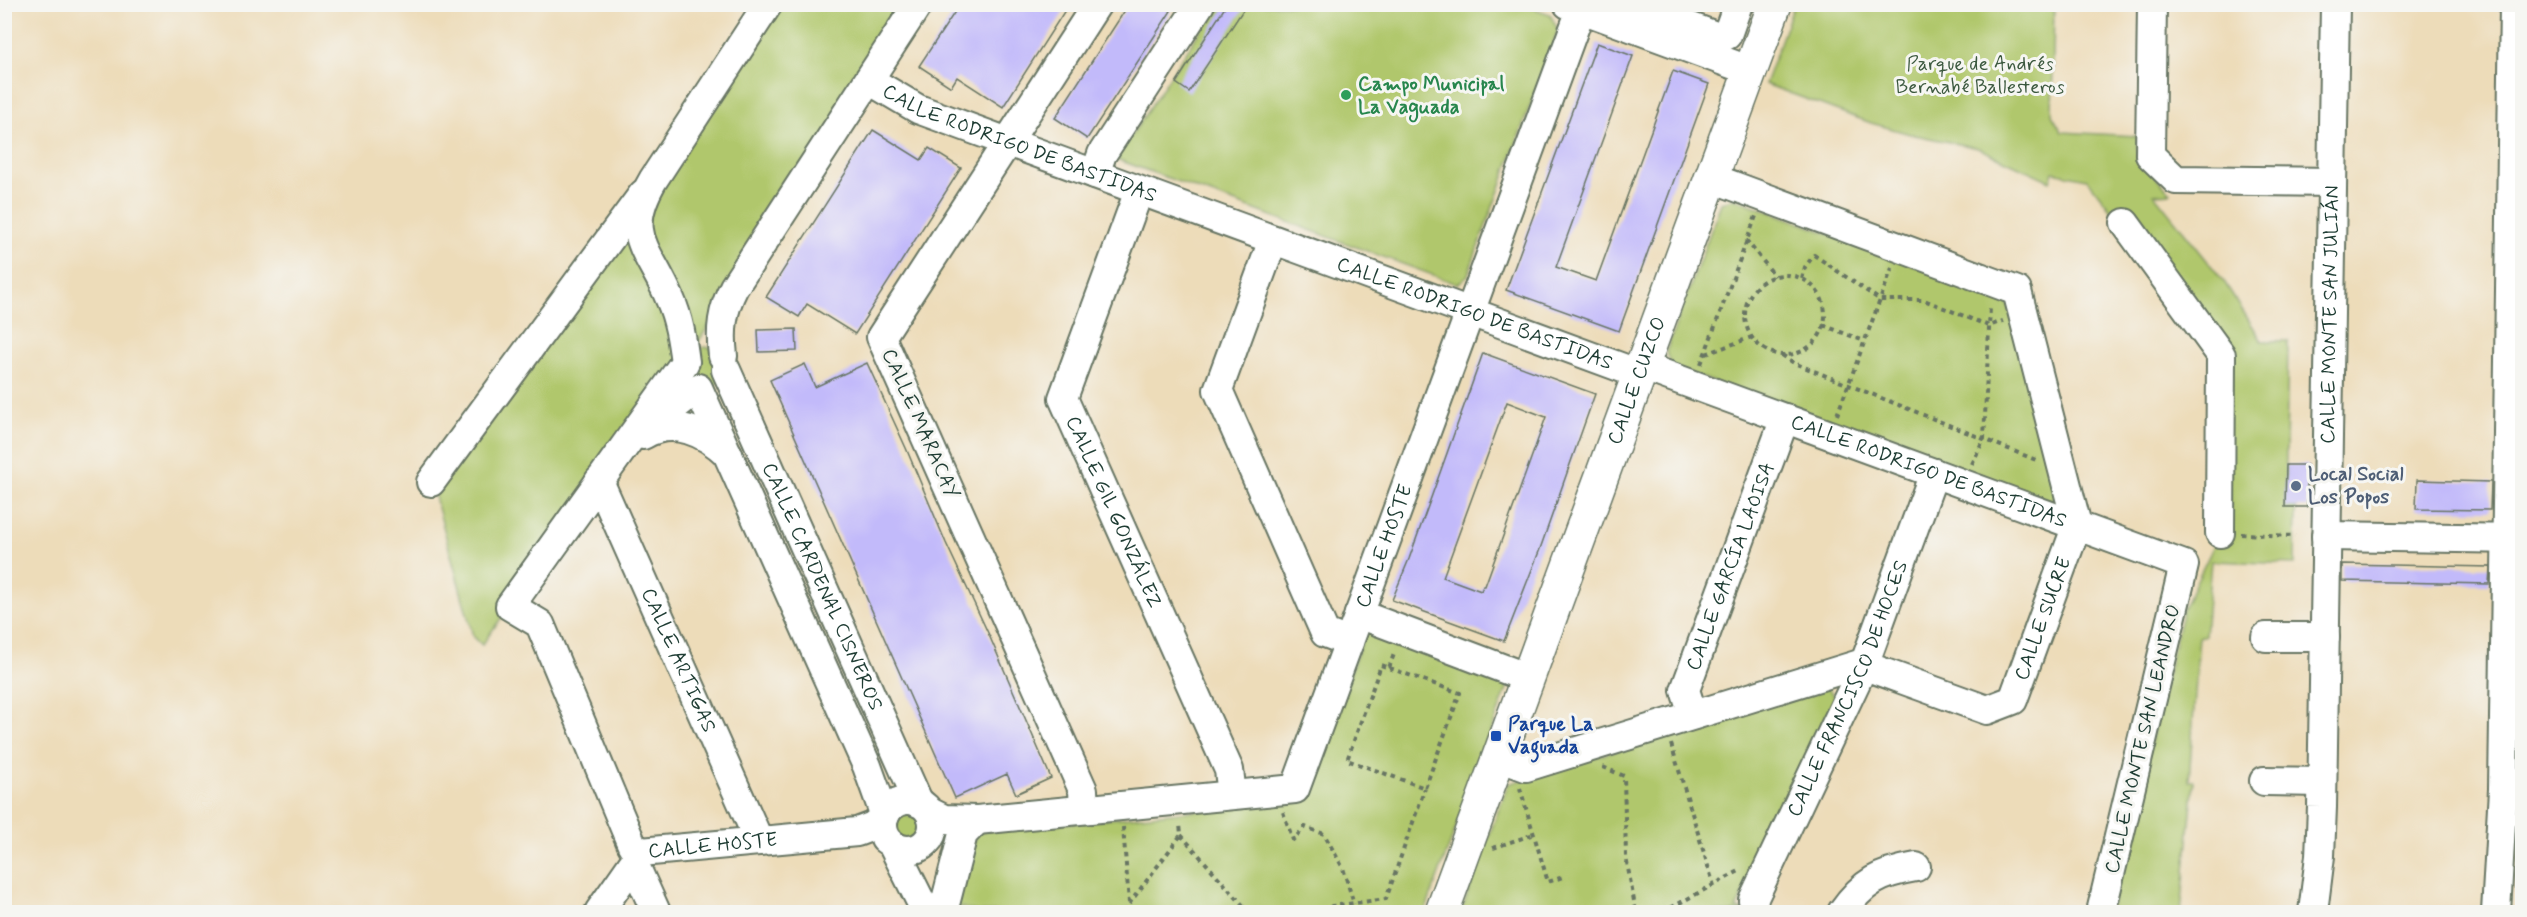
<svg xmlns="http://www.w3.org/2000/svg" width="2527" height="917" viewBox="0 0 2527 917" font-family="Mynerve,sans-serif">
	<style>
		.green { fill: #b0c76c; stroke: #688250; stroke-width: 1.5 }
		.building { fill: #c2bafa; fill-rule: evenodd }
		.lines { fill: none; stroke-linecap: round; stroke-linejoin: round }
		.minor-casing { stroke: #677563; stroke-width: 32 }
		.major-casing { stroke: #677563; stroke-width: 36 }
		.path { stroke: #677563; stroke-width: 4; stroke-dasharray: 4.5 4.5; stroke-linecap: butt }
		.minor { stroke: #fff; stroke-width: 28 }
		.major { stroke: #fff; stroke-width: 33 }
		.leisure-dot { fill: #2e9e5b; stroke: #f6f6f2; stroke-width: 2 }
		.service-dot { fill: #5c6f8a; stroke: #f6f6f2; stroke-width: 2 }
		.transit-dot { fill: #1a4fb4; stroke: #f6f6f2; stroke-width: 2 }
		.labels { text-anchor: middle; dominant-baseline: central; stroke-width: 6; stroke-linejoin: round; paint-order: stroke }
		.park-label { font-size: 20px; fill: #3c593f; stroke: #f6f6f2 }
		.leisure-label { font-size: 20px; font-weight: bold; fill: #27864d; stroke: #f6f6f2; text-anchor: start }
		.street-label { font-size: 20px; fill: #1f3d34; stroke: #f6f6f2 }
		.service-label { font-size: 20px; font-weight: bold; fill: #4e5e75; stroke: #f6f6f2; text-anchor: start }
		.transit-label { font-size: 20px; font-weight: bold; fill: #164399; stroke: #f6f6f2; text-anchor: start }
	</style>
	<rect width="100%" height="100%" fill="#f6f6f2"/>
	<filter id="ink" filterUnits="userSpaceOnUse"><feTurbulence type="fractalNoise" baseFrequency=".0167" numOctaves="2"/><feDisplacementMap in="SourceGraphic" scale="12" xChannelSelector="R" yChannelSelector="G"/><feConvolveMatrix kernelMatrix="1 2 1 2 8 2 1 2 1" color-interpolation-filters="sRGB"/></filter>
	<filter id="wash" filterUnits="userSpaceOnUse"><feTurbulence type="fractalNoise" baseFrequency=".008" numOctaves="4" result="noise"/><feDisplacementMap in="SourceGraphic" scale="24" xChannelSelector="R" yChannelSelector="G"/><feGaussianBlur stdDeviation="1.35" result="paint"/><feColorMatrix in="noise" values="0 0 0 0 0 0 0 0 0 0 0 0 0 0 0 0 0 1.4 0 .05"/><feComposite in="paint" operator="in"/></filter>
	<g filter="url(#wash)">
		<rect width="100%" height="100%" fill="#eddcb9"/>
		<path class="green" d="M768,5H918L693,350L705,347L712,348L722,380L710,388L690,382L509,607L482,645L473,636L431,482Z
			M1217,5H1524L1550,14L1558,30L1467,277L1457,284L1116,159Z
			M1794,5H2054L2052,115L2062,132L2137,136V160L2171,193L2154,194L2225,283L2262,341H2288L2285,507H2296L2295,564L2211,561L2205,636H2199L2189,781H2194L2181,912H2110L2183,609L2220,533L2221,355L2087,179L2053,172L2050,181L1978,148L1910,134L1871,123L1765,84Z
			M1733,198L2007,300L2058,496L2044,503L1673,367L1666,352L1721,203Z
			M1370,618L1513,672L1425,912H977L957,906L977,832L1304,800Z
			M1826,686L1835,697L1736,909L1752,912H1461L1508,784Z
			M908,800L933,825L926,842L916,849H904L885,816L892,806Z"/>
		<g id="blocks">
			<path class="building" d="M960,4H1069L1003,107L957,77L951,87L919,66Z
				M1129,4H1161L1171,11L1087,139L1055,118Z
				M1227,4H1247L1189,92L1176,83Z
				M1597,43L1633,56L1556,267L1596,281L1673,71L1709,84L1619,331L1506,290Z
				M873,130L921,160L929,148L961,168L855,334L807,304L799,317L766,297Z
				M796,329L797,351L759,352L758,330Z
				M1483,353L1595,394L1540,549L1504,641L1392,600L1409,559ZM1507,402L1546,417L1485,586H1483L1481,591L1443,577Z
				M867,363L906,448L946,543L989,635L1051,778L1016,794L1007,774L955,798L770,380L805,364L815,387Z
				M2286,465H2307V507H2285Z
				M2417,480L2491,482L2490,510L2416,509Z
				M2342,564L2490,567L2489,584L2342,581Z"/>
		</g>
	</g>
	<g filter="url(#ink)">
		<use href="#blocks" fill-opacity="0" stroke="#677563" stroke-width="1.5"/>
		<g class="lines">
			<defs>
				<g id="minor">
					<path d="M1568,4L1751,71"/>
					<path d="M1630,4L1721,38L1727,35L1738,4"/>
					<path d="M2152,4L2150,155L2176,180L2332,182"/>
					<path id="s1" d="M869,80L918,109L1639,374L1650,369L2184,565L2101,912"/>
					<path d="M1095,174L1102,154L1200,4"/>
					<path id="s2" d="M1139,191L1063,398L1229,770L1232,795"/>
					<path d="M2125,223L2221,355L2220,533"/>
					<path d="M1273,240L1218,390L1325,633L1349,642"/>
					<path d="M723,356C720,330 722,310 734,287L918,4"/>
					<path id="s3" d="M726,370L919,803"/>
					<path d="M643,435C673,417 705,432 728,454"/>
					<path id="s4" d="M599,481L759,841"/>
					<path d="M431,482L643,194"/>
					<path d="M2326,536L2522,539"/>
					<path d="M1359,614L1528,678"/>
					<path d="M2266,637H2325"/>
					<path id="s5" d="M1693,715L1685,690L1785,418"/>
					<path id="s6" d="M1499,757L1526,767L1860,664L1987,710L2013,700L2077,525L2017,291L1712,178"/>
					<path d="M2264,781L2322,782"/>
					<circle cx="908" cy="825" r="25"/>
					<path d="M1084,809L1083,790L881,337L1097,4"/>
					<path id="s7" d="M930,812L944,819L977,820L1295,789L1583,4"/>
					<path d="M885,839L892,844L926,912"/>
					<path d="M641,852L632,845L540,624L510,606L685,362C682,340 679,319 670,299C649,249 621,235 653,180L768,4"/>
					<path id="s8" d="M641,852L857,832L873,826L885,816L867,766L698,388L651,425"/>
					<path d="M631,867L638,872L656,912"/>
					<path id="s9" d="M1753,900L1864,665L1934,473"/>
					<path d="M599,912L641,852"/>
					<path d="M943,912L963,834L977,820"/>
					<path d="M1842,912C1863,882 1880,873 1916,867"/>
					<path id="s10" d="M2313,912L2320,856L2322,807L2335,4"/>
					<path d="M2496,912L2503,789L2514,4"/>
				</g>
				<g id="major">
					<path id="s11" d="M1442,912L1775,4"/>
				</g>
			</defs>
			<use href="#minor" class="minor-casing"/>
			<use href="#major" class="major-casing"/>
			<path class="path" d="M1746,240L1775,276
				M1745 315a40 40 0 1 1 80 0a40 40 0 1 1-80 0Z
				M1802,279L1805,267L1814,255L1880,300H1924L1989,326L2003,321
				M1823,325L1864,341
				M1706,354L1752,337
				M1782,355L1794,363L2036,460
				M1701,364L1756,216
				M1837,415L1892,268
				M1972,464L1984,439L1990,306
				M2241,534L2295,536
				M1381,665L1460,693L1425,788L1347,760Z
				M1389,668L1395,651
				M1671,744L1714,886
				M1603,767L1624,776L1626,857L1636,912
				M1520,788L1548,882L1563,877
				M1283,812L1293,840L1305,827L1324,834L1343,868L1354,904
				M1123,827L1129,903
				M1181,835L1249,912
				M1493,848L1534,834
				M1129,904L1181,835L1180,824
				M1323,912L1332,906L1386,899L1425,788
				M1663,912L1741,870"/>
			<use href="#minor" class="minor"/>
			<use href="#major" class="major"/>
		</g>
	</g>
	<circle class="leisure-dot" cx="1346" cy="95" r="6"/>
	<circle class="service-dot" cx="2296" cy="486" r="6"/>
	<rect class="transit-dot" x="1490" y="730" width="12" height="12" rx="3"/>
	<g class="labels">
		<g class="park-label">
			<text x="1980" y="64">Parque de Andrés<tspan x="1980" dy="23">Bernabé Ballesteros</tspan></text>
		</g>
		<g class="leisure-label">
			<text x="1358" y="84">Campo Municipal<tspan x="1358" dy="23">La Vaguada</tspan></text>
		</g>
		<g class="street-label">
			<text stroke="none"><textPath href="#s1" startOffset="164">CALLE RODRIGO DE BASTIDAS</textPath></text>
			<text stroke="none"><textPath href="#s1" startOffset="650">CALLE RODRIGO DE BASTIDAS</textPath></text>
			<text stroke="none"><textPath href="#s10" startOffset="598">CALLE MONTE SAN JULIÁN</textPath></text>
			<text stroke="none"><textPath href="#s11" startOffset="566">CALLE CUZCO</textPath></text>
			<text transform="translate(920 424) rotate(66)">CALLE MARACAY</text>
			<text stroke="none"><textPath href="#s1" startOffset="1134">CALLE RODRIGO DE BASTIDAS</textPath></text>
			<text stroke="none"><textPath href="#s2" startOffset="345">CALLE GIL GONZÁLEZ</textPath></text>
			<text stroke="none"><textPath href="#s7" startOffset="627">CALLE HOSTE</textPath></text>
			<text stroke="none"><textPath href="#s5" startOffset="158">CALLE GARCÍA LAOISA</textPath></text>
			<text stroke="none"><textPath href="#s3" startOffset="237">CALLE CARDENAL CISNEROS</textPath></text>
			<text stroke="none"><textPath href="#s6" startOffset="628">CALLE SUCRE</textPath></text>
			<text stroke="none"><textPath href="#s4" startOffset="196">CALLE ARTIGAS</textPath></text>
			<text stroke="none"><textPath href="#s9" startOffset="232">CALLE FRANCISCO DE HOCES</textPath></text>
			<text transform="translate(2143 739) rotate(-77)">CALLE MONTE SAN LEANDRO</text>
			<text stroke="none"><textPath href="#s8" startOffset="72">CALLE HOSTE</textPath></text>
		</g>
		<g class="service-label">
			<text x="2308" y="474">Local Social<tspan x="2308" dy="23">Los Popos</tspan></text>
		</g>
		<g class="transit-label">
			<text x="1508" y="724">Parque La<tspan x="1508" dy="23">Vaguada</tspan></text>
		</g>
	</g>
	<rect width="2527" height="917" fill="none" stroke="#f6f6f2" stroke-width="24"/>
</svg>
